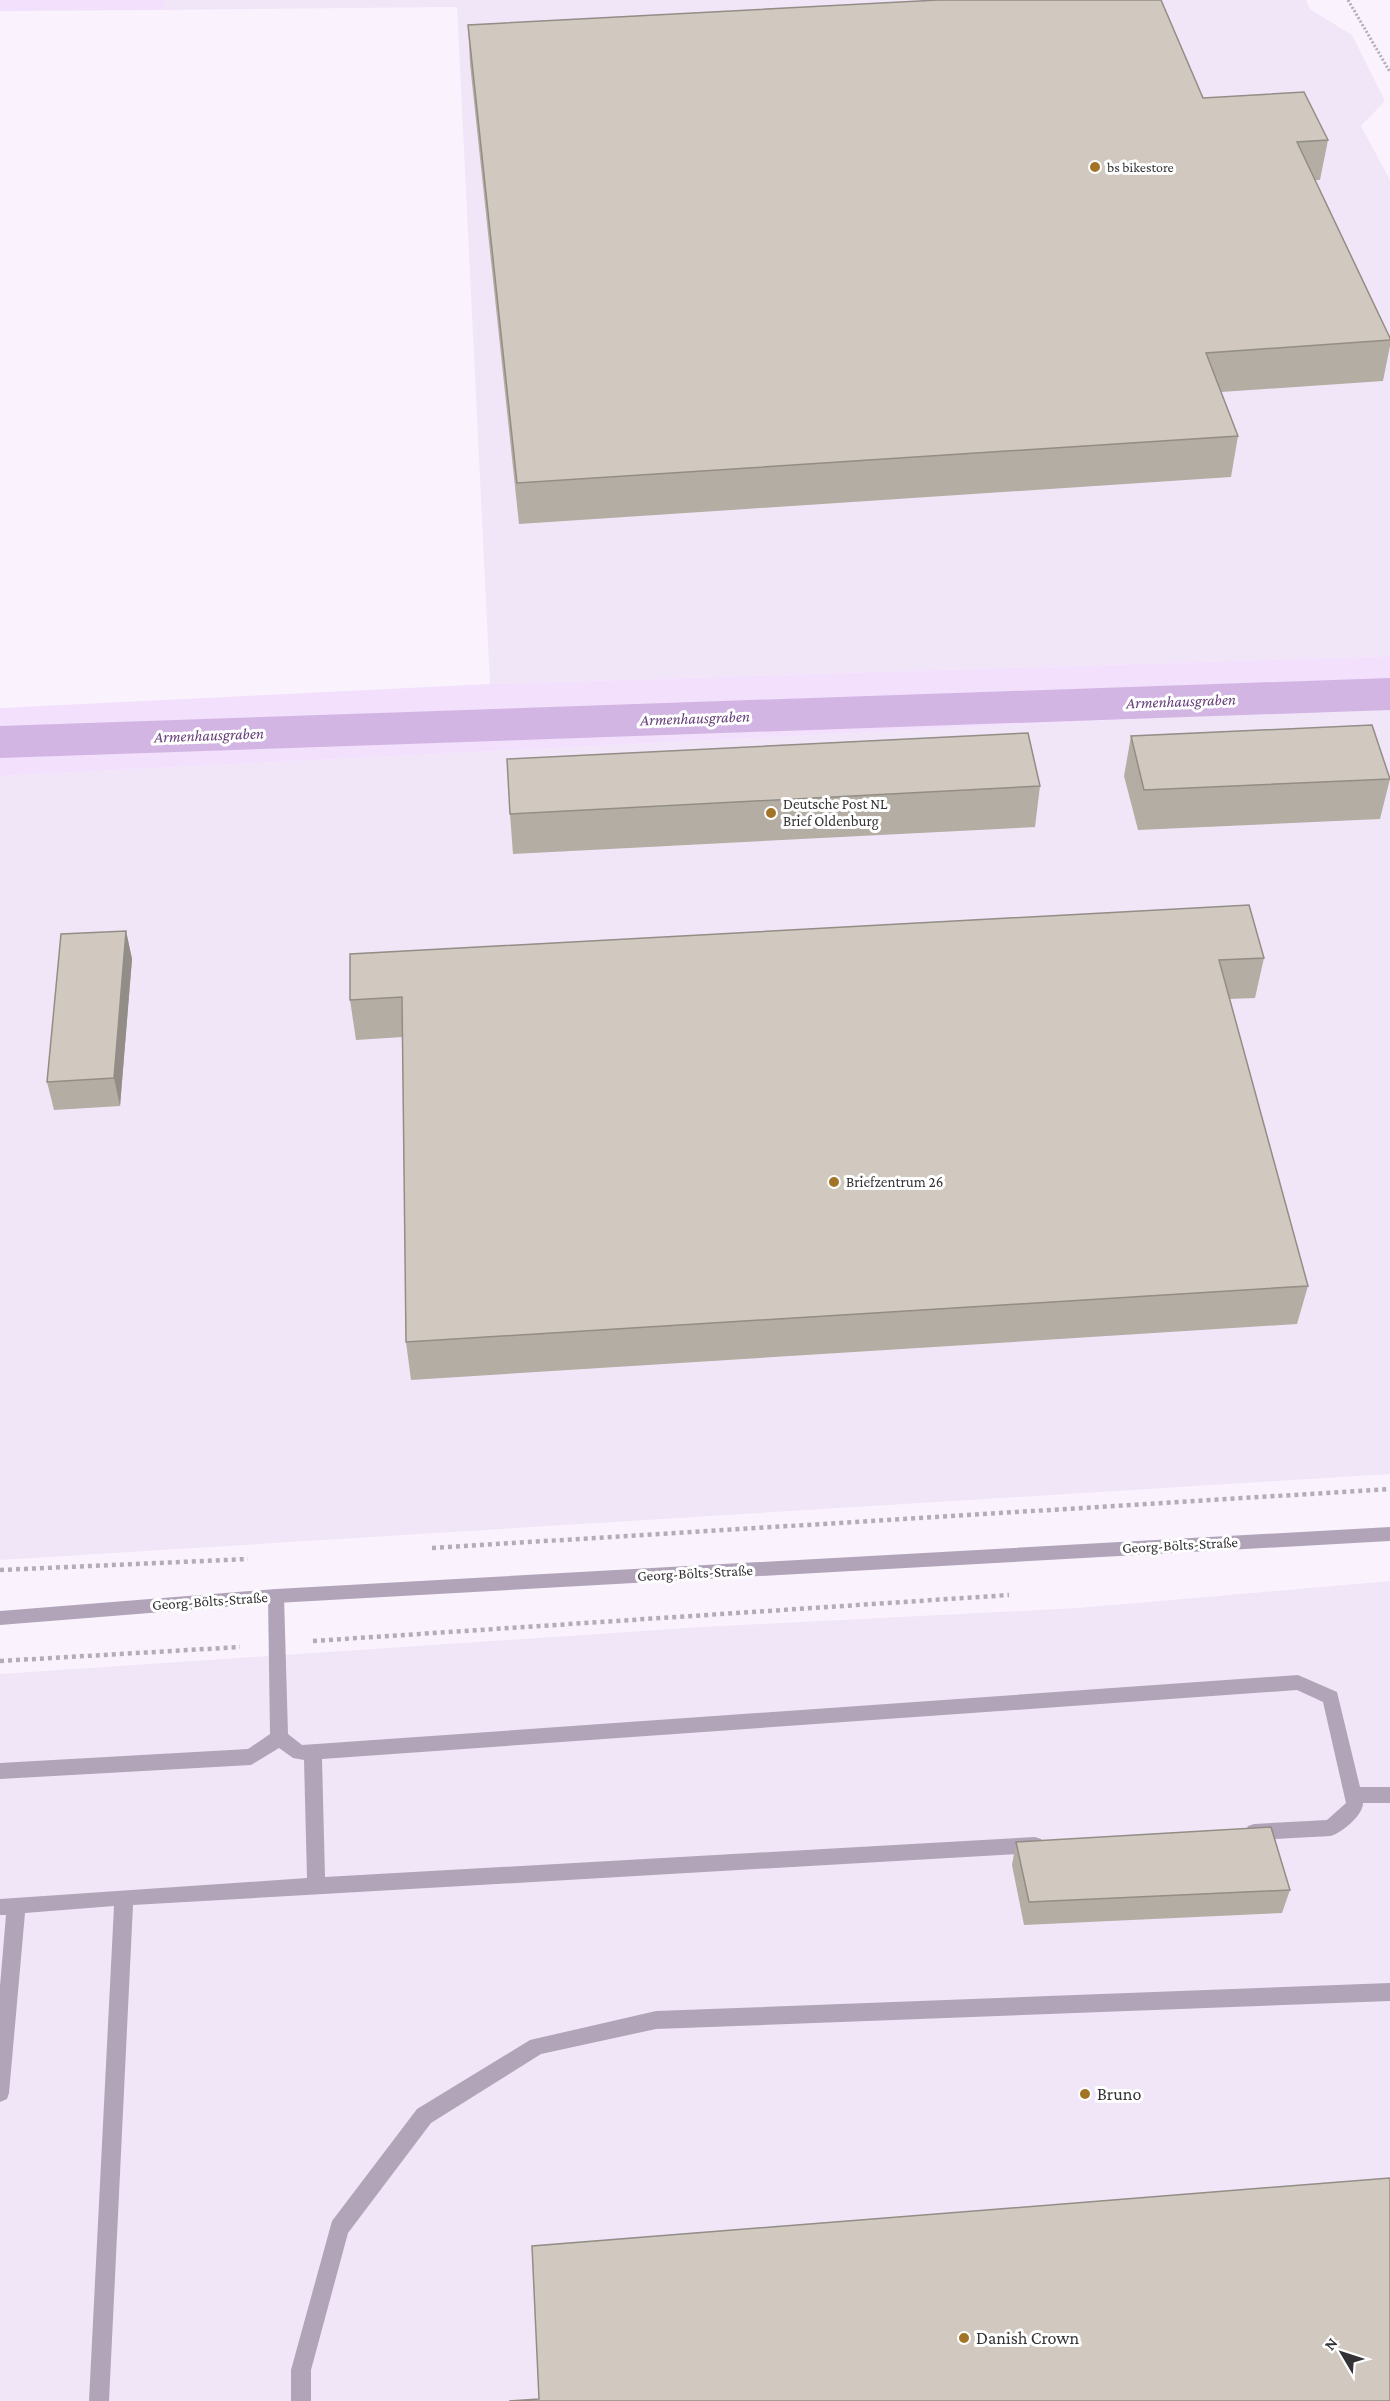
<svg xmlns="http://www.w3.org/2000/svg" width="1390" height="2401" viewBox="0 0 1390 2401" font-family="'Crimson Pro',serif">
	<style>
		.built { fill: #f1e6f8 }
		.green { fill: #f2e0fc }
		.lines { fill: none; stroke-linecap: round; stroke-linejoin: round }
		.canal { fill: #d3b5e4; fill-rule: evenodd }
		.path-far1 { stroke: #b3aeb6; stroke-width: 3; stroke-dasharray: 2 2; stroke-linecap: butt }
		.path { stroke: #b3aeb6; stroke-width: 4.5; stroke-dasharray: 4 4; stroke-linecap: butt }
		.service { fill: #b1a4b9; fill-rule: evenodd }
		.minor { fill: #b1a4b9; fill-rule: evenodd }
		.wall { fill: #b4ada4 }
		.shaded-wall { fill: #928d86 }
		.building { fill: #d1c9bf; stroke: #928d86; stroke-width: 1.5 }
		.poi-dot { fill: #a37428; stroke: #fff; stroke-width: 2 }
		.labels { text-anchor: middle; dominant-baseline: central; stroke-width: 6; stroke-linejoin: round; paint-order: stroke }
		.far-poi-label { font-size: 14px; fill: #353236; stroke: #fff; text-anchor: start }
		.poi-label { font-size: 15px; fill: #353236; stroke: #fff; text-anchor: start }
		.street-label { font-size: 15px; fill: #353236; stroke: #fff }
		.water-label { font-size: 16px; font-style: italic; fill: #67407a; stroke: #fff }
		.near-poi-label { font-size: 18px; fill: #353236; stroke: #fff; text-anchor: start }
	</style>
	<rect width="100%" height="100%" fill="#faf3fe"/>
	<path class="built" d="M165,0H1306L1310,9L1352,35L1385,101L1361,126L1390,180V656L490,684L457,7L166,10Z
		M1390,706V1474L0,1560V776Z
		M1390,1581V2401H0V1674L702,1627L1078,1608Z"/>
	<path class="green" d="M0,0H165L166,10L0,11Z
		M1390,656V706L0,776V708L490,684Z"/>
	<g class="lines">
		<path class="canal" d="M1390,678V710L0,758V726Z"/>
		<path class="path-far1" d="M1348,0L1390,72"/>
		<path class="path" d="M432,1548L1390,1489
			M0,1570L248,1559
			M313,1641L1009,1595
			M0,1661L240,1647"/>
		<path class="service" d="M276,1589L282,1591L284,1596L288,1734L302,1745L1298,1675L1337,1692L1360,1787H1390V1803H1363C1363,1815 1343,1832 1331,1836L1254,1840L1248,1838L1245,1832L1248,1826L1254,1824L1327,1820L1346,1803L1323,1702L1297,1690L322,1759L325,1877L1035,1837L1041,1839L1044,1845L1041,1851L1035,1853L133,1905L109,2401H89L114,1906L25,1913L9,2093L7,2099L0,2102V1986L6,1915H0V1899L307,1878L304,1760L293,1758L279,1748L251,1765L0,1779V1763L248,1749L270,1734L268,1596L270,1591Z
			M1390,1983V2001L656,2029L541,2054L431,2123L348,2233L311,2370V2401H291V2370L332,2221L417,2109L530,2040L656,2011Z"/>
		<path class="minor" d="M1390,1527V1541L276,1603L0,1625V1611L276,1589Z"/>
	</g>
	<path class="wall" d="M468,25L1203,98L1328,140L1320,180H1315L1390,338V346L1383,381L1221,392L1238,436L1231,477L519,524L470,64Z
		M1131,736L1390,779L1380,819L1138,830L1124,776Z
		M1040,786L1035,827L513,854L510,814Z
		M126,931L132,959L120,1106L54,1110L47,1082Z
		M350,954L1264,958L1255,998L1229,999L1308,1286L1297,1324L411,1380L406,1342L403,1037L356,1040L350,1000Z
		M1016,1842L1290,1890L1282,1913L1024,1925L1012,1865Z"/>
	<path class="shaded-wall" d="M126,931L132,959L120,1106L114,1078Z"/>
	<path class="building" d="M938,0H1161L1203,98L1304,92L1328,140L1297,142L1390,338V340L1206,353L1238,436L517,483L468,25Z
		M1372,725L1390,779L1144,790L1131,736Z
		M1028,733L1040,786L510,814L507,759Z
		M1249,905L1264,958L1219,960L1308,1286L406,1342L402,997L350,1000V954Z
		M126,931L114,1078L47,1082L61,934Z
		M1271,1827L1290,1890L1029,1902L1016,1842Z
		M1390,2178V2401H509L539,2399L532,2246Z"/>
	<g class="poi-dot">
		<circle cx="1095" cy="167" r="6"/>
		<circle cx="771" cy="813" r="6"/>
		<circle cx="834" cy="1182" r="6"/>
		<circle cx="1085" cy="2094" r="6"/>
		<circle cx="964" cy="2338" r="6"/>
	</g>
	<g class="labels">
		<g class="far-poi-label">
			<text x="1107" y="167">bs bikestore</text>
		</g>
		<g class="poi-label">
			<text x="783" y="804">Deutsche Post NL<tspan x="783" dy="17">Brief Oldenburg</tspan></text>
			<text x="846" y="1182">Briefzentrum 26</text>
		</g>
		<g class="street-label">
			<text transform="translate(1180 1545) rotate(-3)">Georg-Bölts-Straße</text>
			<text transform="translate(695 1573) rotate(-3)">Georg-Bölts-Straße</text>
			<text transform="translate(210 1601) rotate(-4)">Georg-Bölts-Straße</text>
		</g>
		<g class="water-label">
			<text transform="translate(1181 701) rotate(-2)">Armenhausgraben</text>
			<text transform="translate(695 718) rotate(-2)">Armenhausgraben</text>
			<text transform="translate(209 735) rotate(-2)">Armenhausgraben</text>
		</g>
		<g class="near-poi-label">
			<text x="1097" y="2094">Bruno</text>
			<text x="976" y="2338">Danish Crown</text>
		</g>
	</g>
	<g transform="translate(1342 2353) rotate(309)" stroke="#ffffff" stroke-width="4.5" paint-order="stroke">
	<path d="M0-4.5L10 22L0 15L-10 22Z" fill="#353236"/>
	<text y="-9" font-size="16" font-weight="bold" text-anchor="middle" fill="#353236">N</text>
	</g>
</svg>
